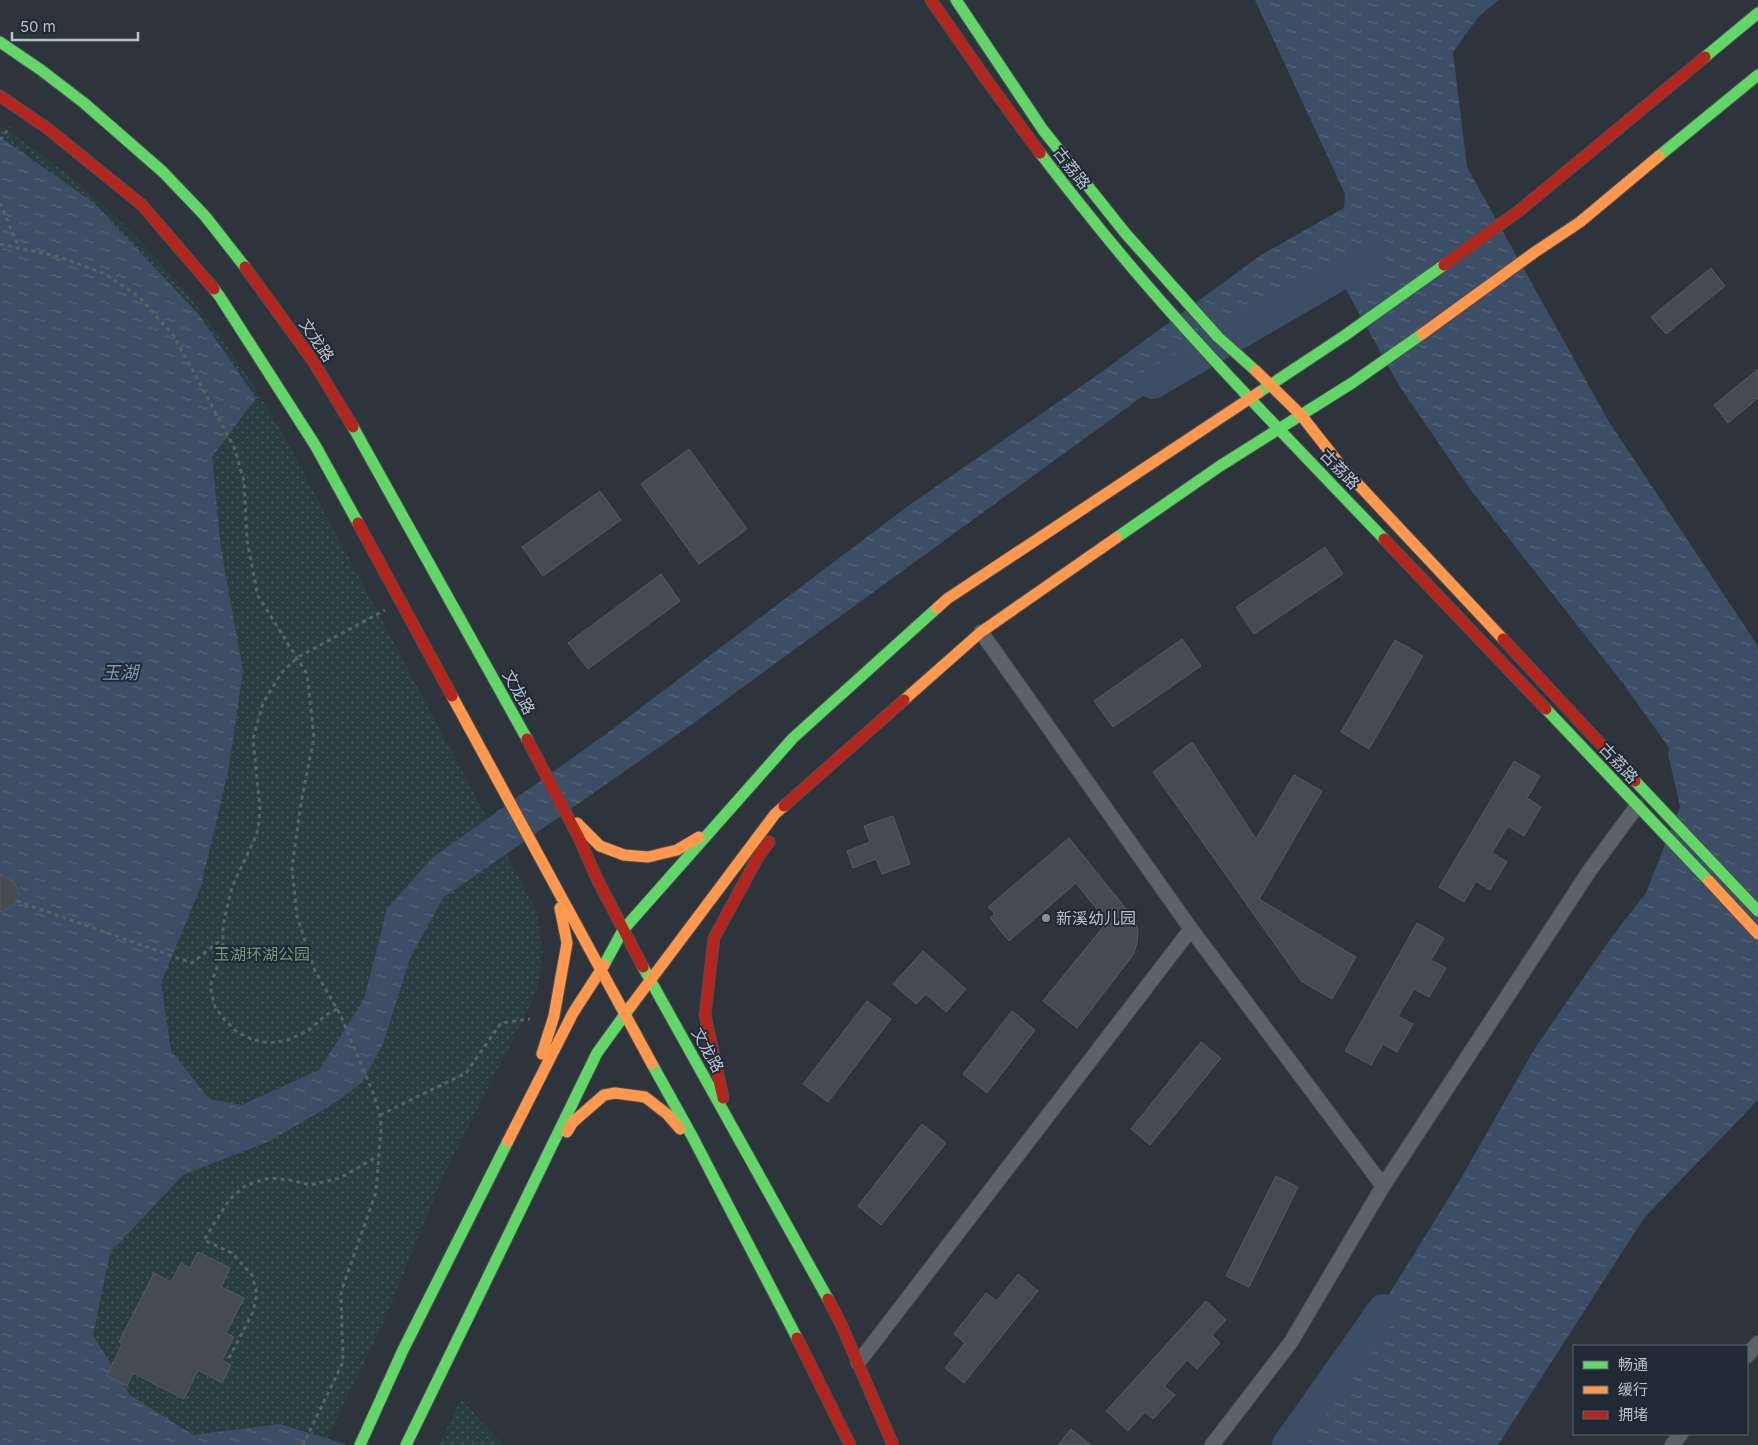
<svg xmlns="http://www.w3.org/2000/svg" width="1758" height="1445" viewBox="0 0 1758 1445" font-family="Inter,'Noto Sans SC',sans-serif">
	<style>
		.park { fill: url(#park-dots) }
		.water { fill: url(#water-ripples) }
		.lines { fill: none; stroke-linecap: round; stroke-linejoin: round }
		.river { stroke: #3c4e65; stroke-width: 30 }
		.building { fill: #454b51; stroke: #555b63 }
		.street-casing { stroke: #4b5055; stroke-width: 16 }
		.fast-casing { stroke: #4b5055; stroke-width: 13 }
		.slow-casing { stroke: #4b5055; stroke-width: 13 }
		.jam-casing { stroke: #4b5055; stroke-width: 13 }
		.path { stroke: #5a6166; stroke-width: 3; stroke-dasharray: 4 4; stroke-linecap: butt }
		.street { stroke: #5d6269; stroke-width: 14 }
		.fast { stroke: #63d668; stroke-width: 11 }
		.slow { stroke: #ff974d; stroke-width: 11 }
		.jam { stroke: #b3261e; stroke-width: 11 }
		.poi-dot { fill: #878f99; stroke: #202a36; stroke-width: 2 }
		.labels { text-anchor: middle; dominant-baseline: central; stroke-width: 4; stroke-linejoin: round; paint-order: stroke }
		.street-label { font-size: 16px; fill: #b8c0cb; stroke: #202a36 }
		.poi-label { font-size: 16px; fill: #b8c0cb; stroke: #202a36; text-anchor: start }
		.park-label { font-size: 16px; fill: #709b79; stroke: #202a36 }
		.water-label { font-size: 18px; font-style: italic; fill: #8197b2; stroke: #202a36 }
	</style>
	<defs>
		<pattern id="park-dots" width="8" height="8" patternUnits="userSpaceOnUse" patternTransform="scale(1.25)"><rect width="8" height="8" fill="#2a3e41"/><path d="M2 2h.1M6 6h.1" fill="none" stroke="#47585b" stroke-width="1.8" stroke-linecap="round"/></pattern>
		<pattern id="water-ripples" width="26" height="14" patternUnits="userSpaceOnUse" patternTransform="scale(1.25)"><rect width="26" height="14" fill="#3c4e65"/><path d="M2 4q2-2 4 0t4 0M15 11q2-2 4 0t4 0" fill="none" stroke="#56667a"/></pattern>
	</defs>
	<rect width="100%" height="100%" fill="#2d343b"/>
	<path class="park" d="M0,126C122,204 211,309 283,434L535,908C545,939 545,967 534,998L444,1174L382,1326L324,1445H0Z
		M461,1399L503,1445H439Z"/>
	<path class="water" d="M1255,0H1499L1479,16L1453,52L1467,167L1609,422L1758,646V1100L1644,1218L1498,1445H1292L1306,1428L1460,1180L1535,1048L1611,938L1646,893L1680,807L1668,753L1669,748L1625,686L1470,489L1398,384L1339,277L1294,286L691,725L443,898L410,958L383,1044L362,1082L339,1100L270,1141L183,1175L110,1253L93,1335L130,1395L193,1435L280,1424L347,1445H0V910C23,910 27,881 0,879V137L94,203L199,315L256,398L212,457L221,548L243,671L228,772L201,886L161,983L171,1050L209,1099L242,1105L319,1070L364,999L387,909L432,858L606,734L908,506L1096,376L1261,255L1344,208L1345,194Z"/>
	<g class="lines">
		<path class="river" d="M1153,384L1370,258
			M1287,1445L1383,1309"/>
	</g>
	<path class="building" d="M1711,268L1725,286L1666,334L1651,317Z
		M1758,369V398L1728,423L1714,405Z
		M689,449L747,529L699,564L641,484Z
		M600,491L621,520L543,576L522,547Z
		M1325,547L1343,574L1254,634L1236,607Z
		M661,574L680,601L588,669L568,643Z
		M1182,639L1201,666L1113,727L1094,701Z
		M1395,640L1423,656L1369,749L1341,732Z
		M1192,742L1256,839L1294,775L1322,791L1259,899L1356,957L1332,999L1301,981L1153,772Z
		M1514,761L1540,776L1527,798L1541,807L1524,836L1508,826L1492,853L1507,862L1490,890L1476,881L1464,902L1439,887Z
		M893,816L910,864L882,874L876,859L853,868L847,851L870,842L864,826Z
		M1069,838L1136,921L1138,933L1137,943L1133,955L1077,1028L1043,1001L1107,922L1076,883L1009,941L990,918L995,914L988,907Z
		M0,874L13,882L16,886L19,896L14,905L0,912Z
		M1417,923L1444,938L1431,960L1446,968L1429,997L1414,989L1398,1016L1413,1024L1397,1052L1383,1044L1371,1065L1345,1051Z
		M923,951L966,989L946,1012L926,994L916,1004L893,984Z
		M867,1001L891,1019L828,1102L803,1084Z
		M1012,1011L1035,1030L987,1093L963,1074Z
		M1201,1042L1221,1058L1150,1145L1131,1129Z
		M922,1124L946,1143L881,1225L858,1206Z
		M1276,1176L1298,1187L1249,1287L1226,1276Z
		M198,1252L230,1268L221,1287L244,1298L226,1333L234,1337L222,1360L231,1365L222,1383L198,1370L184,1399L133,1373L127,1386L107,1376L122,1344L119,1342L154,1273L171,1282L181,1263L190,1268Z
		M1018,1274L1038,1291L964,1383L945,1368L965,1343L954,1334L986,1293L997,1301Z
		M1206,1301L1226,1320L1212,1335L1220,1343L1197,1369L1187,1360L1164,1386L1175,1395L1153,1419L1145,1412L1128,1431L1106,1411Z
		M1071,1429L1091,1445H1058Z"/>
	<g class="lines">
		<defs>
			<path id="street" d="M1191,929L1383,1186L1291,1342L1212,1445
				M1383,1186L1590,870L1637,806
				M1747,1356L1758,1343
				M858,1363L1191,929L981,632
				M1672,1445L1681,1434"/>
			<path id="fast" d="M956,0L1043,130L1126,234L1218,337L1256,371
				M0,42L41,70L84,103L163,172L205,216L245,267
				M1705,57L1758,13
				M1040,153C1076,200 1113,246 1152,291C1226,376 1306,457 1384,539
				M1659,156L1758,75
				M214,289L220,297L315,445L358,523
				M1258,393L1344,336L1444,265
				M353,427L527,739
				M1116,538L1220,466L1352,383L1422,334
				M1546,709L1709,881
				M1635,781L1758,911
				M604,965L623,930L793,738L937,608
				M643,967L828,1299
				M652,1064L692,1136L797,1338
				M360,1445L403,1350L508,1141
				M406,1445L597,1053L631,1006"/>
			<path id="slow" d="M1422,334L1535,252L1580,222L1659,156
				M1256,371L1301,415L1341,466L1503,639
				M937,608L947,599L1258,393
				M452,696L652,1064
				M904,700L981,632L1116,538
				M577,823L600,846L624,855L648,857L677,850L699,837
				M1709,881L1758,934
				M631,1006L775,814L784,806
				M542,1054L554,1016L567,943L560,908
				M567,1132L573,1122L604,1095L615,1093L645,1097L667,1114L680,1129
				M508,1141L573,1013L604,965"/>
			<path id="jam" d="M931,0L983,75L1040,153
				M0,96L47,128L142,205L214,289
				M1444,265L1520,210L1705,57
				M245,267L313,361L353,427
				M358,523L452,696
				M1384,539L1546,709
				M1503,639L1635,781
				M527,739L579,838L597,879L643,967
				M784,806L904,700
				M723,1098L705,1015L714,938L758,857L769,842
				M828,1299L841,1324L893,1445
				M797,1338L850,1445"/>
		</defs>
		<use href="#street" class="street-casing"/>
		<use href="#fast" class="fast-casing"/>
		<use href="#slow" class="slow-casing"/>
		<use href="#jam" class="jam-casing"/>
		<path class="path" d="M0,140L10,127
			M0,203L19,248
			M0,244L60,257L105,274L139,297L174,336L234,447L244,481L247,541L258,596L307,674L314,737L301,803L292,868L297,916L315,971L340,1014L372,1090L380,1115L381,1130L376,1192L341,1292L343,1362L303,1445
			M17,901L192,963L222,939
			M337,1009L326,1015L309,1030L288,1040L270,1043L253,1040L237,1032L225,1020L215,1007L210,986L223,952V925L232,887L256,836L259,823L260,808L253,739L263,703L282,672L298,657L385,610
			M380,1115L466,1073L501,1023L530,1019
			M229,1358L253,1312L257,1294L252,1275L232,1253L204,1240L229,1200L246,1185L269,1178L290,1180L310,1185L340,1178L378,1156"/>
		<use href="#street" class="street"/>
		<use href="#fast" class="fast"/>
		<use href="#slow" class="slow"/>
		<use href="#jam" class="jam"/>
	</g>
	<circle class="poi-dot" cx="1046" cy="918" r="5"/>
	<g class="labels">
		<g class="street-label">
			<text transform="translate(1072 168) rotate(52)">古荔路</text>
			<text transform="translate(317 340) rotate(56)">文龙路</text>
			<text transform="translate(1340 469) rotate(46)">古荔路</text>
			<text transform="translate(519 692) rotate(61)">文龙路</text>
			<text transform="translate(1619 763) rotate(47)">古荔路</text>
			<text transform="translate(708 1050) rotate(61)">文龙路</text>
		</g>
		<g class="poi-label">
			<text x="1056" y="918">新溪幼儿园</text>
		</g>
		<g class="park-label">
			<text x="262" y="954">玉湖环湖公园</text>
		</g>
		<g class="water-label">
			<text x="120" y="672">玉湖</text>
		</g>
	</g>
	<rect x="1573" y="1345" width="175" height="90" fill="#202a36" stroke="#5d6672"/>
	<rect x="1583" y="1361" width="25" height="8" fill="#63d668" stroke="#5d6672"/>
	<text x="1618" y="1370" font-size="15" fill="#b8c0cb">畅通</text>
	<rect x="1583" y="1386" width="25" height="8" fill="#ff974d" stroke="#5d6672"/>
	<text x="1618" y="1395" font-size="15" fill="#b8c0cb">缓行</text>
	<rect x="1583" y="1411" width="25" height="8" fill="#b3261e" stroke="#5d6672"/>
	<text x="1618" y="1420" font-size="15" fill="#b8c0cb">拥堵</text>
	<path d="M12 32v8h126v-8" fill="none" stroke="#b8c0cb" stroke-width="2.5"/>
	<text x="20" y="32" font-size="15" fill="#b8c0cb" stroke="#202a36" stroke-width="4" paint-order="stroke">50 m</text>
</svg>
